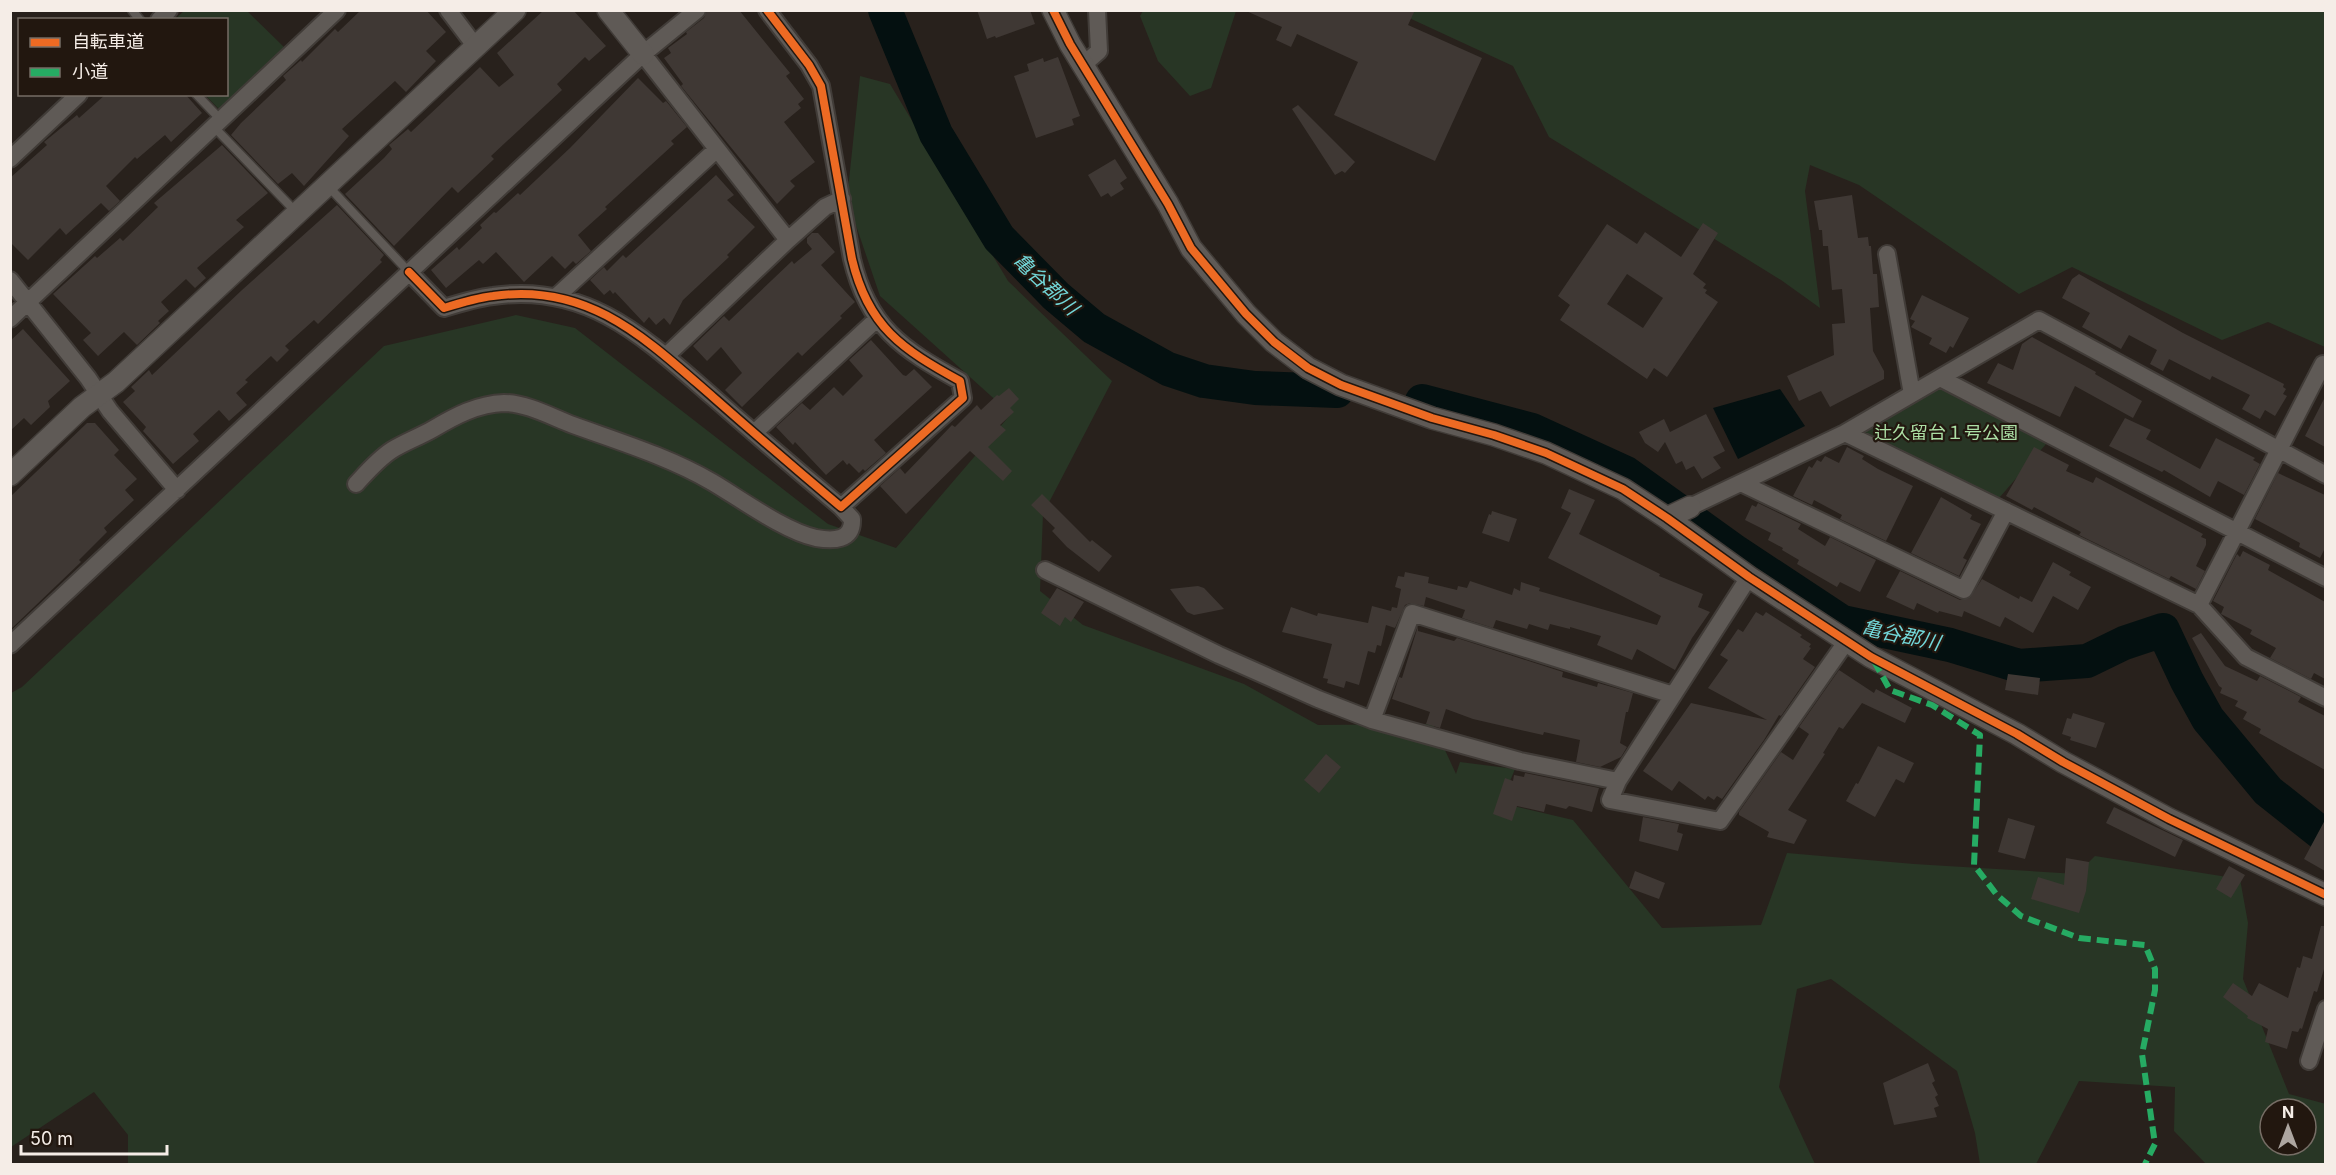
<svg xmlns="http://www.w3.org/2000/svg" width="2336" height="1175" viewBox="0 0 2336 1175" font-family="Inter,'Noto Sans JP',sans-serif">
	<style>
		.green { fill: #283625; fill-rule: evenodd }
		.water { fill: #041010 }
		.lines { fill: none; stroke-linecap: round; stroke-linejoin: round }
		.river { stroke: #041010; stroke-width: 34 }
		.building { fill: #3f3834; fill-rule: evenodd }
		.service-casing { stroke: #413c38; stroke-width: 11 }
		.minor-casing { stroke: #413c38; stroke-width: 20 }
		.tertiary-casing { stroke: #413c38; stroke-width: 24 }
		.service { stroke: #5f5a56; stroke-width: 8 }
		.minor { stroke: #5f5a56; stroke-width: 16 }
		.tertiary { stroke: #5f5a56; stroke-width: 21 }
		.quiet { stroke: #26ab63; stroke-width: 6; stroke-dasharray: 12 6; stroke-linecap: butt }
		.cycleway-casing { stroke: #22170f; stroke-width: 11 }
		.cycleway { stroke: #ed6a23; stroke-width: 8 }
		.labels { text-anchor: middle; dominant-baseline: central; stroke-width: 4.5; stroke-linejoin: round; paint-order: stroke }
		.park-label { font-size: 18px; fill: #acdfa5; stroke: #22170f }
		.water-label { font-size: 20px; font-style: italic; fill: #72d6d8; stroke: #22170f }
	</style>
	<rect width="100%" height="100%" fill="#28211c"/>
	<path class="green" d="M184,11H247L286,49L219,109L205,95L226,94V20H174Z
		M1143,11H1236L1211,88L1190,96L1158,61L1140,16Z
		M1394,11H2325V347L2268,322L2222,340L2072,267L2019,294L1859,185L1810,165L1805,191L1820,308L1781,280L1549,137L1513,66Z
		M860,76L890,84L1008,281L1112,381L1043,514L1040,591L1083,625L1244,684L1318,725L1433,724L1456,774L1460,762L1515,769L1501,803L1573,820L1662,928L1761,925L1787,853L1914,864L2077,874L2095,856L2240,879L2248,923L2243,979L2289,1094L2326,1104L2325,1164H2206L2174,1131L2175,1087L2079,1081L2036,1164H1980L1975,1133L1957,1071L1831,979L1797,989L1779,1087L1815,1164H128V1135L94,1092L11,1147V693L22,687L384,346L516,315L575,328L828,524L896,548L1011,414L880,296L847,199ZM2270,1109H2306V1145H2270Z
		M1940,378L2053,436L1993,505L1845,433Z"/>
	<path class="water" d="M1780,389L1805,426L1738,459L1713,408Z"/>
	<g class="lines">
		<path class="river" d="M885,10L936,134L999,238L1056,296L1094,328L1168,369L1204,381L1255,388L1337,391
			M1422,401L1532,430L1626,473L1736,552L1842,622L1950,645L2019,666L2087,661L2124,643L2163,630L2187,681L2208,719L2268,791L2326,837"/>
	</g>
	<path class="building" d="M361,10H426L446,32L426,51L436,61L406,92L395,81L342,129L349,136L304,186L292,173L278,184L231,135L241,123L286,80L283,76L301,60L302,62L335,29L338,32Z
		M544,10H573L606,46L589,61L585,57L557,84L562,90L491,156L494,159L458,193L452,187L394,246L345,194L384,158L392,149L389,145L408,129L411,132L480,67L499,87L514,75L497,53Z
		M707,10H739L790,73L786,76L804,99L798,104L801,108L784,122L815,162L790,181L795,186L777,204L681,86L683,84L664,58L671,53L668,48L687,34L686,32L704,18Z
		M977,10H1030L1035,24L996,38L995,36L987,39Z
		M1244,10H1415L1408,25L1482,58L1435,161L1334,115L1358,62L1297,34L1291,47L1276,40L1282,27Z
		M1058,57L1080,116L1072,119L1074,125L1036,138L1014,76L1029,71L1027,64L1043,58L1044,62Z
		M638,78L663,103L666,101L687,127L671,141L674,144L605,207L607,209L578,235L591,251L576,264L573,261L565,269L552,256L524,282L496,252L483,264L479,260L446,288L431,270L457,247L459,250L482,228L480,225L494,212L496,213L518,193L520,195L570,148Z
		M106,94H185L202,113L171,142L165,135L137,159L135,157L106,186L120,201L109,211L101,203L66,235L60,228L28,260L10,242V178L47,145L44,142L77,115L79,118Z
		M1298,105L1355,162L1345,173L1342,171L1335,175L1292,109Z
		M222,145L268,193L236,220L244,227L197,268L206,278L195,288L186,279L161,302L169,311L158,321L160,323L137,345L124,332L98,356L83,340L91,333L53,294L95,256L97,258L120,238L123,241L158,207L154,203Z
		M1115,159L1127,178L1120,183L1124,189L1111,197L1108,193L1101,197L1088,175Z
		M716,175L734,195L727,200L755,227L727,255L729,257L683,300L670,325L664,318L656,325L649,317L644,323L615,292L613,294L610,290L604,295L590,280L604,267L607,271L623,255L626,258Z
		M1852,195L1858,238L1868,237L1869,246H1871L1873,274H1877L1879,307L1870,308L1873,351L1884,371V379L1830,407L1821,391L1799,401L1787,376L1834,355L1832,324L1845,323L1842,289L1832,290L1828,246H1823L1822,230H1819L1814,201Z
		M337,205L384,255L380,260L382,262L318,324L314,320L285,346L289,350L277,362L271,356L245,380L248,382L236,393L247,405L229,421L219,410L193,434L199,441L173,464L143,431L146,427L123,402L135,391L131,387L149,370L152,375L242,290Z
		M1703,223L1718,233L1693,274L1706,284L1703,288L1707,290L1705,293L1718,302L1667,377L1654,368L1647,379L1560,320L1570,305L1558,296L1607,224L1637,244L1645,232L1681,257ZM1627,274L1663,298L1643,328L1607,304Z
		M812,233H818L835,252L821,265L855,302L840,316L842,318L802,356L798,352L742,407L725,390L742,373L721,347L707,361L693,346L724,316L729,321L792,261L794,264L812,249L807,243V238Z
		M2079,274L2183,333L2284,384L2283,387L2286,389L2283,394L2287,396L2275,416L2265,410L2260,419L2242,409L2250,395L2212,376L2210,380L2169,359L2163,371L2150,364L2157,350L2129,335L2121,349L2082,327L2090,313L2062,298L2072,279Z
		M1922,295L1969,318L1953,348L1950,346L1946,353L1929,344L1932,338L1911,327L1915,321L1910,319Z
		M23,329L70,381L48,401L50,407L31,425L24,418L10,431V341Z
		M2032,337L2096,372L2095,374L2142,401L2133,418L2075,386L2060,417L1987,383L1998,363L2013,370L2022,344Z
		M871,340L903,375L906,376L914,369L932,387L874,440L886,453L865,471L863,469L859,473L849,463L847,465L843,460L826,475L795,442L793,445L776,427L802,403L810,410L834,387L843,396L863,376L849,360Z
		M1009,388L1019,399L1010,408L1014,412L1000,425L1006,430L988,447L1012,471L1003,481L970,451L906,514L880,486L900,468L905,474L952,425L955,427L977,405L981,410L997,395L999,396Z
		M2325,397V447L2305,436Z
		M1706,414L1725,451L1713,457L1721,468L1702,479L1694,466L1686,470L1682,461L1676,464L1665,442L1658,452L1645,443L1639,432L1664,419L1670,432Z
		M2125,418L2151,430L2146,439L2200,469L2216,438L2255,458L2253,460L2260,464L2244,495L2218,481L2210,497L2164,470L2162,472L2109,446Z
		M87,423H95L119,450L114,455L137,479L125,490L134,500L104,528L107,532L79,560L81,562L10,630V497Z
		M1847,447L1864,456L1862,459L1878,469L1913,486L1886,541L1840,519L1842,515L1814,500L1812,505L1793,496L1809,466L1812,468L1817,460L1821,462L1825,456L1839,463Z
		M2034,447L2069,465L2066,471L2093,483L2096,477L2203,534L2201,537L2206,539V545L2196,566L2205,571L2196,589L2171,576L2169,579L2079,535L2081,532L2034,507L2032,510L2006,496Z
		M2278,473L2325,495V548L2320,558L2299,547L2300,543L2255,519Z
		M1569,489L1595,500L1579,534L1660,574L1659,576L1703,594L1698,607L1710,612L1692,638L1675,670L1637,649L1632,660L1597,645L1601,636L1570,627V629L1550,624L1548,630L1529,624L1527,629L1496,620L1493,628L1462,618L1465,610L1426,597L1424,606L1410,603L1405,605L1395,628L1386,625L1381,646L1377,645L1375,653L1368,651L1359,685L1346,681L1344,688L1327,683L1328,679L1323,678L1332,644L1282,632L1291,607L1317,616L1318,613L1368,623L1372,606L1391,611L1392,607L1397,608L1401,589L1395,587L1398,576L1404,577L1405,572L1429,577L1428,583L1457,590L1458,586L1467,588L1470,581L1512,595L1514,588L1520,591L1521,582L1540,588L1539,591L1657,625L1661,616L1548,558L1571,513L1561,508Z
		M1042,494L1090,542L1092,540L1112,556L1099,572L1067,547L1052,531L1055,528L1031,505Z
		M1941,497L1972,515L1970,519L1981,524L1963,558L1967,560L1959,576L1911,553Z
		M1758,503L1801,524L1798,529L1825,546L1830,537L1876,560L1860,592L1840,582L1837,587L1797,564L1799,560L1782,550L1783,548L1768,540L1771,533L1745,520L1752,505L1756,507Z
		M1492,511L1517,519L1509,542L1482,533L1489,514L1491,515Z
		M2243,551L2270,565L2268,570L2325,602V679L2314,673L2311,679L2270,658L2276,648L2250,634L2252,630L2221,614L2224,607L2213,601L2237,554L2240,557Z
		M2053,562L2071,572L2069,575L2091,587L2078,610L2053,596L2033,633L2005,617L2000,627L1964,611L1962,617L1939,611L1938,613L1917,603L1914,610L1886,597L1900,571L1960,600L1970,598L1982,579L2019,599L2020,596L2032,602Z
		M1198,586L1204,588L1224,609L1194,615L1187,612L1170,589Z
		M1057,588L1084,602L1071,622L1065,617L1060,626L1041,613Z
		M1756,612L1763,616L1766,612L1802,635L1800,637L1811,644L1809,647L1811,648L1803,659L1815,667L1781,716L1779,715L1764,740L1722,799L1717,796L1714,800L1708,796L1705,800L1679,781L1672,791L1643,771L1691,703L1767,720L1708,688L1728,660L1720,655L1738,629L1743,632Z
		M1418,626V631L1454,641L1457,638L1563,672L1562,677L1597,687L1598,683L1633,693L1628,712H1626L1620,743L1627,747L1621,757L1600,767L1576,762L1580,740L1544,732L1543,735L1512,728L1473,719L1446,709L1440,728L1426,724L1430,712L1392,699L1399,677L1402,678Z
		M2201,633L2225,666L2257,681L2260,676L2301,697L2298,702L2325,716V770L2259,733L2261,729L2243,719L2247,712L2235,706L2238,701L2220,693L2222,688L2219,686L2192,638Z
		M1839,670L1874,693L1876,689L1912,708L1905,723L1862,703L1843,729L1839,727L1823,753L1825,754L1788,810L1807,820L1794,844L1767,837L1769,832L1739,815V812L1781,752L1793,760L1809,734L1799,727Z
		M2008,674L2040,678L2038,695L2005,690Z
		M2073,713L2105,723L2096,748L2070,740L2071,737L2062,734L2067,718L2071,719Z
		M1878,746L1914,763L1904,783L1896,779L1875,817L1846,801L1856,783L1858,784Z
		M1326,754L1341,767L1319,793L1304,780Z
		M1525,773L1599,788L1592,812L1569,806L1566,809L1546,804L1544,812L1517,806L1512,821L1493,814L1505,778L1513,781L1514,775L1524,777Z
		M2114,807L2183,840L2175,857L2106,823Z
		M1643,817L1679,824L1677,832L1683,834L1678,851L1639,841Z
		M2008,818L2035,826L2025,859L1998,852Z
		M2325,820V871L2304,859Z
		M2066,858L2089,862L2086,891L2079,913L2031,899L2038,877L2064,885Z
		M2229,866L2245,875L2231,898L2216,889Z
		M1635,871L1665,883L1659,899L1629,888Z
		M2321,926H2325V966L2317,992L2314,991L2302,1029L2300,1028L2298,1032L2292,1031L2287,1049L2265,1042L2268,1029L2247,1018L2248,1016L2223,997L2233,983L2252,996L2259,983L2288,998L2297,967L2300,968L2303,956L2312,959Z
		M1928,1063L1935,1081L1932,1083L1938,1095L1935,1097L1939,1106L1934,1108L1937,1117L1894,1125L1883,1083Z"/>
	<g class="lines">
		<defs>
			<path id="service" d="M132,10L140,20
				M196,94L221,120
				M214,127L297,213
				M328,186L409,272"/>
			<path id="minor" d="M448,10L476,47
				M159,20L169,10
				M643,54L788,240L666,356
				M1083,65L1099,51L1097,10
				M10,159L79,94
				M788,240L825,207L842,199
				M1887,254L1912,394
				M409,272L444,308C460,303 476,298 493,296C589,282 646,339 713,397C755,434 798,471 841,507L963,398L960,381C902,349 868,327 852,259L821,86L809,65L767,10
				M10,280L88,378L110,411L177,490
				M556,297L717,149
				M10,319L337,10
				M1940,378L2326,578
				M754,433L877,319
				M1845,433L2199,605L2246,657L2326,698
				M1741,483L1964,590L2006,511
				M356,484C367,472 378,459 392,450C405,442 419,437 433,429C455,416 477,404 504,403C527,403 552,417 573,425C620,442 669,457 712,482C741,499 784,531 816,538C833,541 853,541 852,519L841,507
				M1690,507L1845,433L2039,320L2326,475
				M1045,570L1219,655L1318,699L1372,720L1520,761L1618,781L1749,577
				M2199,605L2323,364L2326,365
				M10,645L643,54L697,10
				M1372,720L1412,613L1673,695
				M1618,781L1610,800L1720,821L1846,642
				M2309,1061L2326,1009"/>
			<path id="tertiary" d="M608,10L643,54
				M1053,10L1070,44L1168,204L1191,248L1246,314L1274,342L1308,368L1341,385L1432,418L1494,435L1546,453L1623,489L1667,518L1749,577L1871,657L2017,734L2063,762L2169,819L2326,895
				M10,475L82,407L116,382L515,10
				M1667,518L1690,507"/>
		</defs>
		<use href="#service" class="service-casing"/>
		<use href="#minor" class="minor-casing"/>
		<use href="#tertiary" class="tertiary-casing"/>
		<use href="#service" class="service"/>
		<use href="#minor" class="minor"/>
		<use href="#tertiary" class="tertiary"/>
		<path class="quiet" d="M1874,661L1890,690L1932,705L1980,735L1974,865L1997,895L2021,916L2079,938L2145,945L2155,969V990L2142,1054L2155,1144L2145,1164"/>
		<defs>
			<path id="cycleway" d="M1053,10L1070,44L1168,204L1191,248L1246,314L1274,342L1308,368L1341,385L1432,418L1494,435L1546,453L1623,489L1667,518L1749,577L1871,657L2017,734L2063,762L2169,819L2326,895
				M409,272L444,308C460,303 476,298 493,296C589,282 646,339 713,397C755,434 798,471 841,507L963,398L960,381C902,349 868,327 852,259L821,86L809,65L767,10"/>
		</defs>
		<use href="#cycleway" class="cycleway-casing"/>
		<use href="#cycleway" class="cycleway"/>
	</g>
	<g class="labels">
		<g class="park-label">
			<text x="1946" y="432">辻久留台１号公園</text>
		</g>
		<g class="water-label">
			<text transform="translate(1046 284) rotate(43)">亀谷郡川</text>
			<text transform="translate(1901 635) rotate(12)">亀谷郡川</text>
		</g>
	</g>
	<rect width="2336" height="1175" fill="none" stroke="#f5ede7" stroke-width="24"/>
	<rect x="18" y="18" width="210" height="78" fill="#22170f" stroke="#766d65" stroke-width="1.5"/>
	<rect x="30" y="38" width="30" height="9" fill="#ed6a23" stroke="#766d65" stroke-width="1.5"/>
	<text x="72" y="48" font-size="18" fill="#f5ede7">自転車道</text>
	<rect x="30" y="68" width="30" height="9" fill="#26ab63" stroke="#766d65" stroke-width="1.5"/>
	<text x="72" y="78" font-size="18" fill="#f5ede7">小道</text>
	<g transform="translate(2288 1127)"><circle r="28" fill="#22170f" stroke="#766d65" stroke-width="1.5"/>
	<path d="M0-4.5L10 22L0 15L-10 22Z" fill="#ada6a0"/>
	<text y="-9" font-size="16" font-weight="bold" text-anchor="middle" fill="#f5ede7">N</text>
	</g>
	<path d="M21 1145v9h146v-9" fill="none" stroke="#f5ede7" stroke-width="3"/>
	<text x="30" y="1145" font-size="18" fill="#f5ede7" stroke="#22170f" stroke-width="4.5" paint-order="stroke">50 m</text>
</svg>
